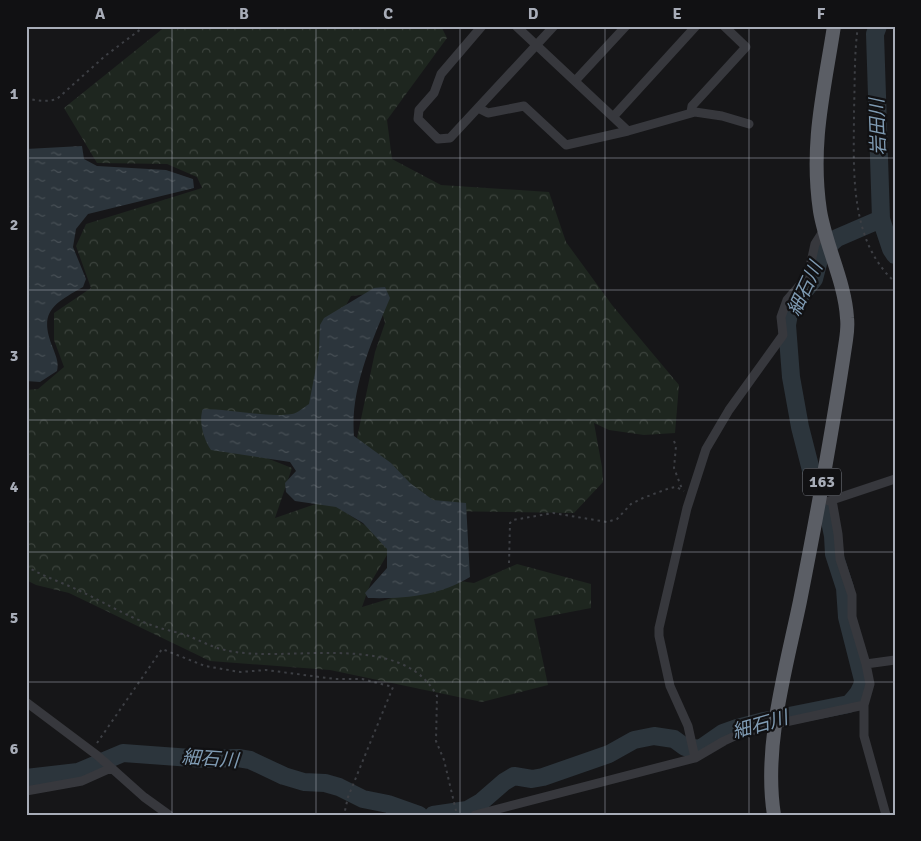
<svg xmlns="http://www.w3.org/2000/svg" width="921" height="841" viewBox="0 0 921 841" font-family="Signika,'Noto Sans JP',sans-serif">
	<style>
		.forest { fill: url(#forest-crowns) }
		.water { fill: url(#water-ripples) }
		.lines { fill: none; stroke-linecap: round; stroke-linejoin: round }
		.river { stroke: #2c353c; stroke-width: 18 }
		.path { stroke: #3d3f44; stroke-width: 2; stroke-dasharray: 2.5 4; stroke-linecap: butt }
		.minor { stroke: #37383d; stroke-width: 9 }
		.trunk { stroke: #5b5e65; stroke-width: 14 }
		.grid { fill: none; stroke: #a8adb8; stroke-width: 1; stroke-opacity: 0.55 }
		.labels { text-anchor: middle; dominant-baseline: central; stroke-width: 4.5; stroke-linejoin: round; paint-order: stroke }
		.shield { fill: #111113; stroke: #7b7e86; stroke-width: 1 }
		.shield-label { font-size: 16px; font-weight: bold; fill: #a8adb8 }
		.water-label { font-size: 19px; font-style: italic; fill: #7f9bb3; stroke: #111113 }
		.neatline { fill: none; stroke: #a8adb8; stroke-width: 2 }
		.grid-label { font-size: 16px; text-anchor: middle; font-weight: bold; fill: #a8adb8 }
	</style>
	<defs>
		<pattern id="forest-crowns" width="20" height="18" patternUnits="userSpaceOnUse" patternTransform="scale(1.25)"><rect width="20" height="18" fill="#1e261f"/><path d="M2 6a3 3 0 1 1 6 0M12 15a3 3 0 1 1 6 0" fill="none" stroke="#3c433d"/></pattern>
		<pattern id="water-ripples" width="26" height="14" patternUnits="userSpaceOnUse" patternTransform="scale(1.25)"><rect width="26" height="14" fill="#2c353c"/><path d="M2 4q2-2 4 0t4 0M15 11q2-2 4 0t4 0" fill="none" stroke="#485056"/></pattern>
	</defs>
	<rect width="100%" height="100%" fill="#161618"/>
	<path class="forest" d="M166,26H441L447,38L387,120L392,159L441,185L549,192L566,242L612,305L679,385L675,433L644,435L609,430L594,423L602,467L603,482L574,513L437,511L384,476L357,438L375,352L385,323L381,308L369,294L351,296L327,341L314,418L204,433L292,468L275,518L327,500L369,528L390,550L371,582L362,607L395,597L445,579L474,583L517,564L591,584V608L534,619L548,685L482,702L330,670L210,661L69,593L36,585L26,580V390L38,389L64,367L54,340V313L91,288L76,246L86,224L202,188L197,177L167,164L97,163L64,108Z"/>
	<path class="water" d="M82,146L84,159L97,166L166,170L193,179L194,188L88,214L76,229L73,247L86,279L83,287C53,304 38,312 53,348C56,357 59,362 57,371L40,382L26,381V149Z
		M385,287L390,298C372,341 350,389 354,436L391,463L410,483L433,500L466,503L470,577C439,596 403,599 368,598L365,593L387,568V549L363,523L336,507L295,501L286,492L285,483L296,471L290,462L211,450C204,440 198,421 203,409C231,409 267,418 292,414C298,413 304,407 309,404L319,352L320,325L324,318L374,288Z"/>
	<g class="lines">
		<path class="river" d="M878,26L875,34L881,219L891,249L895,255
			M814,482L800,427L791,377L787,325L789,314L791,307L814,279L821,252L837,238L881,219
			M26,778L78,772L123,753L205,759L238,758L250,760L284,776L304,782L325,783L339,787L363,799L388,804L419,815
			M433,815L467,810L481,802L504,782L514,776L532,779L543,777L609,754L634,740L654,736L674,739L685,747L700,749L723,733L737,728L764,721L849,704C855,698 863,689 863,680L847,617L845,588L834,554L833,536L828,511"/>
		<path class="path" d="M858,26C854,54 855,82 854,111C854,167 848,240 895,282
			M26,98C37,101 47,102 57,99L105,56L145,26
			M895,107V168
			M674,441L676,446L674,468L682,489
			M509,563L510,523L513,520L553,513L607,522L617,519L631,504L643,498L670,488L676,487L684,491
			M26,566C42,576 61,582 78,590C104,602 129,618 157,627C166,630 176,632 186,635C199,640 211,647 225,650C286,665 401,628 437,696L436,741L444,760L457,815
			M97,743L162,649L205,666L240,672L266,670L335,679H362L393,687L348,797L344,815"/>
		<path class="minor" d="M482,26L441,74L434,93L419,110L418,119L438,139L450,138L554,26
			M516,26L628,131
			M575,81L626,26
			M478,108L488,113L524,106L566,145L628,131L695,112L722,116L749,124
			M691,112L692,106L746,47L724,26
			M613,117L696,26
			M832,500L838,534L840,559L852,595V617L866,664L870,684L864,705V736L886,815
			M829,501L895,479
			M866,664L895,660
			M26,702L98,756L144,797L169,815
			M695,758L688,726L670,686L659,636V628L687,508L706,449L729,410L783,335L781,317L787,300L808,276L815,244L824,230
			M26,791L82,781L111,768
			M475,815L695,758L724,741L737,735L776,724L864,705"/>
		<path class="trunk" d="M774,815C763,746 786,669 800,601C817,515 833,428 846,340C847,333 848,325 847,318C845,282 826,247 820,211C810,144 824,91 834,26"/>
	</g>
	<path class="grid" d="M172,26V815M316,26V815M460,26V815M605,26V815M749,26V815M26,158H895M26,290H895M26,420H895M26,552H895M26,682H895"/>
	<g class="labels">
		<rect class="shield" x="803" y="468.5" width="38" height="27" rx="4"/>
		<g class="shield-label">
			<text x="822" y="482">163</text>
		</g>
		<g class="water-label">
			<text transform="translate(878 127) rotate(-92)">岩田川</text>
			<text transform="translate(805 289) rotate(-65)">細石川</text>
			<text transform="translate(760 725) rotate(-16)">細石川</text>
			<text transform="translate(210 759) rotate(4)">細石川</text>
		</g>
	</g>
	<rect width="921" height="841" fill="none" stroke="#111113" stroke-width="55"/>
	<rect x="28" y="28" width="866" height="786" class="neatline"/>
	<g class="grid-label">
		<text x="100" y="19">A</text>
		<text x="244" y="19">B</text>
		<text x="388" y="19">C</text>
		<text x="533" y="19">D</text>
		<text x="677" y="19">E</text>
		<text x="821" y="19">F</text>
		<text x="14" y="99">1</text>
		<text x="14" y="230">2</text>
		<text x="14" y="361">3</text>
		<text x="14" y="492">4</text>
		<text x="14" y="623">5</text>
		<text x="14" y="754">6</text>
	</g>
</svg>
